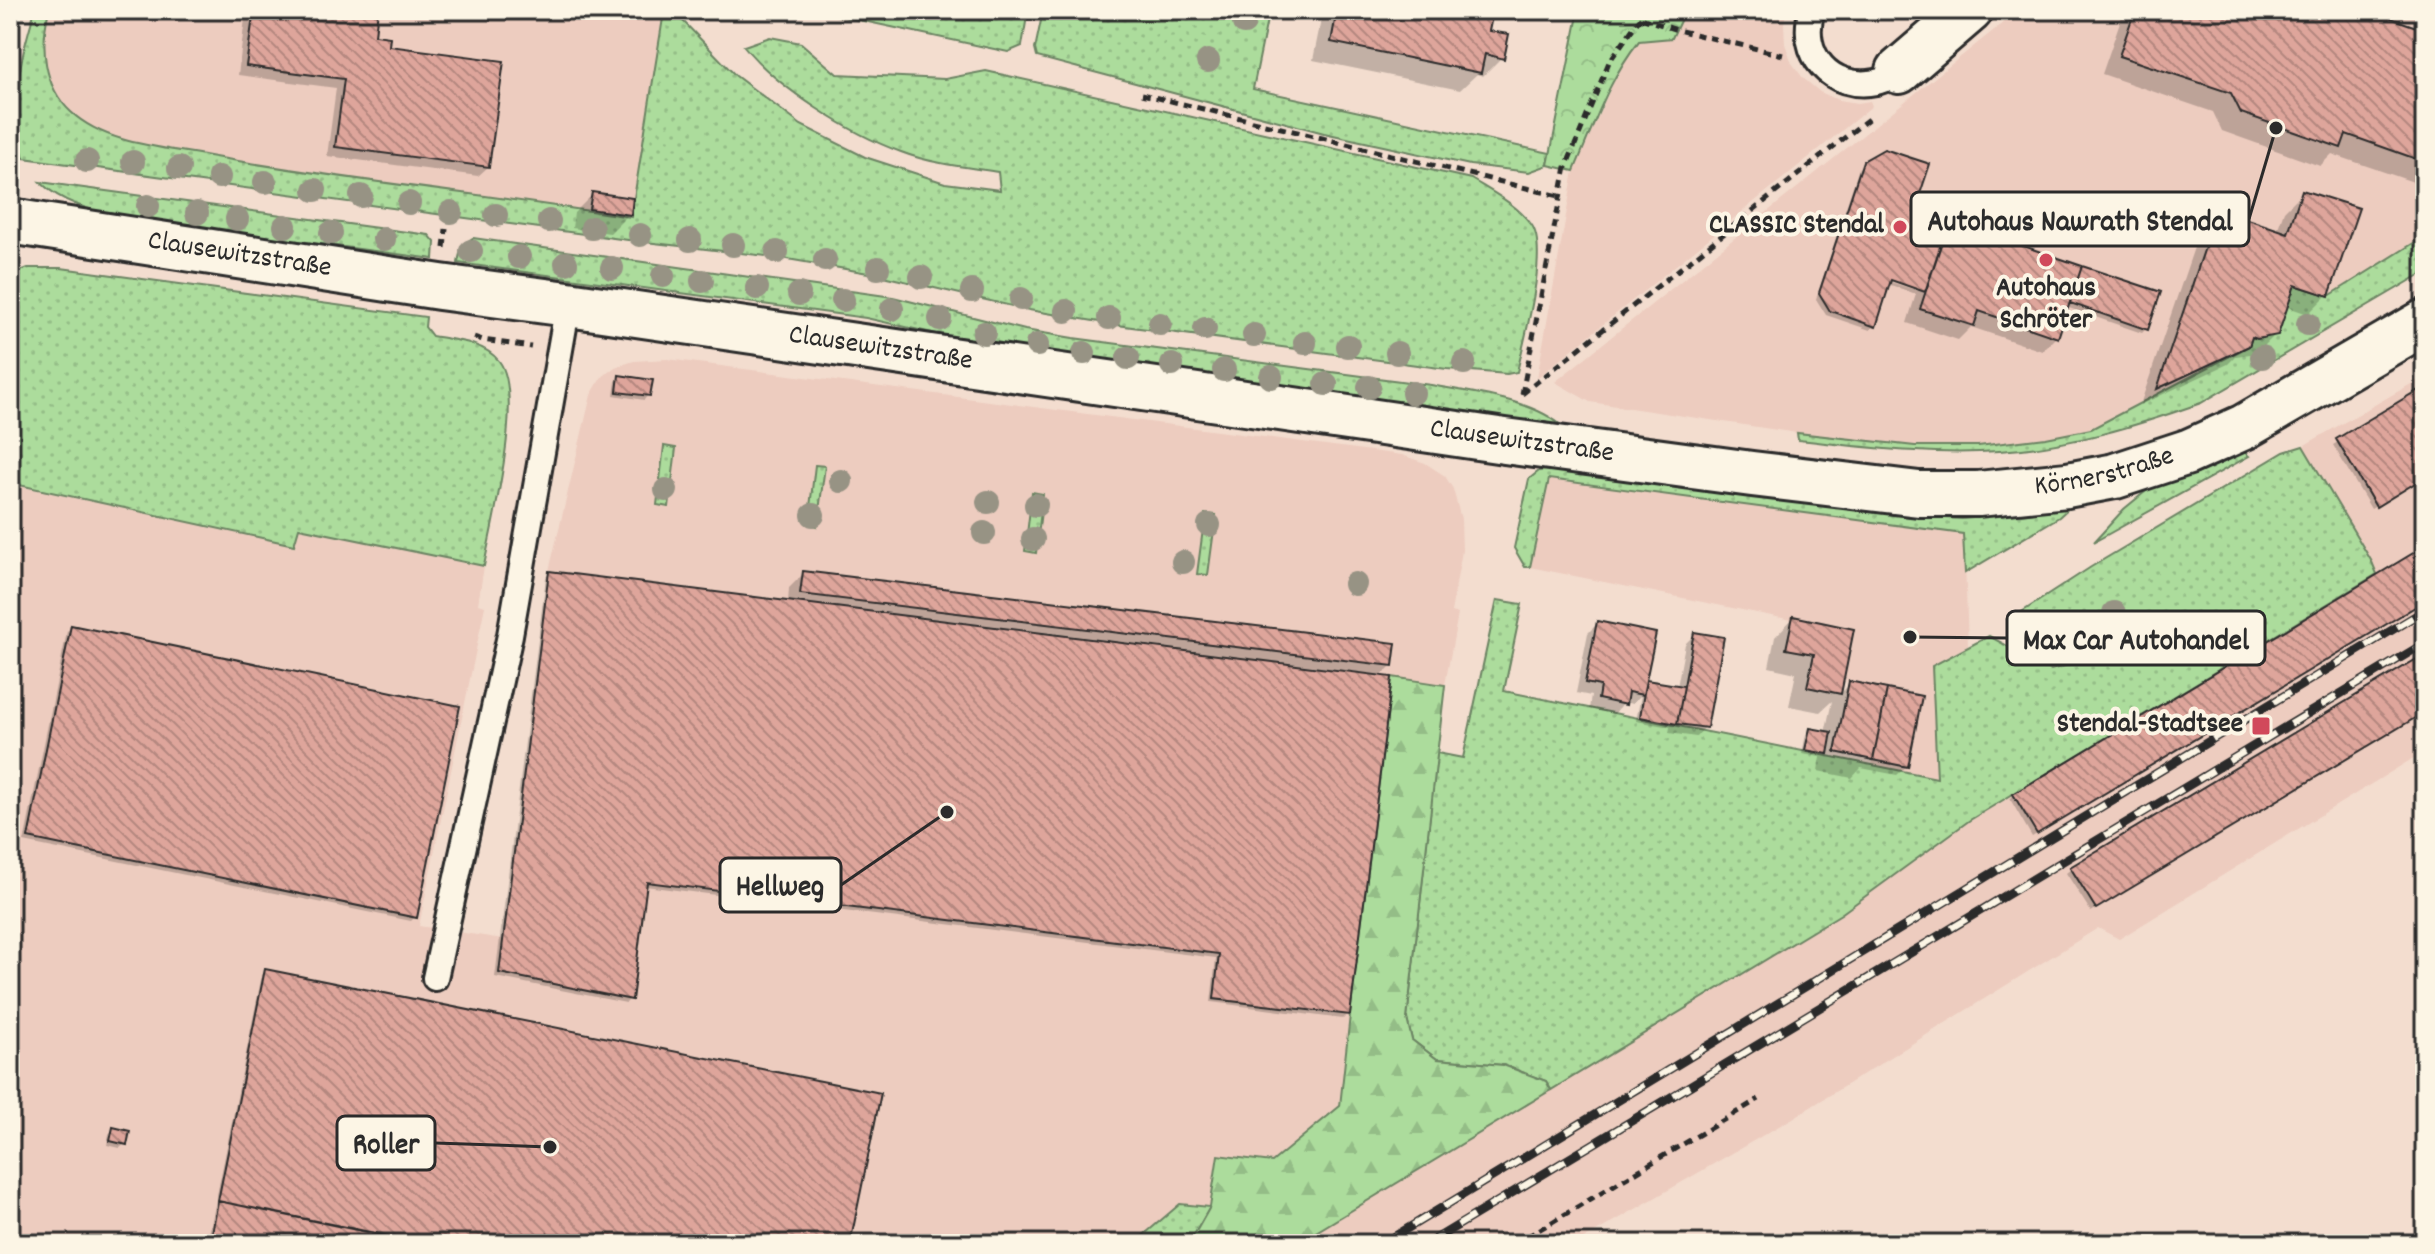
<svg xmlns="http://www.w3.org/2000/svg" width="2435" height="1254" viewBox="0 0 2435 1254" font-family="Dekko,sans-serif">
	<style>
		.built { fill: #edccbf }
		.industrial { fill: url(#industrial-furrows) }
		.grass { fill: url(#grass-dots); stroke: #6c8464; stroke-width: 2 }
		.forest { fill: url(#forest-firs); stroke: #6c8464; stroke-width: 2 }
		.park { fill: url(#park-crowns); stroke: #6c8464; stroke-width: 2 }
		.shadow { fill: #0003; fill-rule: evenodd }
		.building { fill: url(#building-back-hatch); stroke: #2b2b2b; stroke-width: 2 }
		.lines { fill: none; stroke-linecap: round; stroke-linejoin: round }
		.service-casing { stroke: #2b2b2b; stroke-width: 30 }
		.minor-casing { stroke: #2b2b2b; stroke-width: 50 }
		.tertiary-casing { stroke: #2b2b2b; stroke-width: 50 }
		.path { stroke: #2b2b2b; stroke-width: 5; stroke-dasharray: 8 6; stroke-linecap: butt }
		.service { stroke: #fcf5e5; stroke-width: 24 }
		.minor { stroke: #fcf5e5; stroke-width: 44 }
		.tertiary { stroke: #fcf5e5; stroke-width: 44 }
		.rail-casing { stroke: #2b2b2b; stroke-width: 9 }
		.rail { stroke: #fcf5e5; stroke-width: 6; stroke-dasharray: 18; stroke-linecap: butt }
		.tree { fill: #979384 }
		.poi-dot { fill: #d1495b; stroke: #fcf5e5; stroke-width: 3 }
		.labels { text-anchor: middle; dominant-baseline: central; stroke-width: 8; stroke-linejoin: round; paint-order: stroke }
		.poi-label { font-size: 28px; font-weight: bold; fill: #2b2b2b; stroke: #fcf5e5; text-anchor: end }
		.street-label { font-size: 28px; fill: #2b2b2b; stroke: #fcf5e5 }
		.leader { fill: none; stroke: #2b2b2b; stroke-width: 3 }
		.callout-dot { fill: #2b2b2b; stroke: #fcf5e5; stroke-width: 3 }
		.callout { fill: #fcf5e5; stroke: #2b2b2b; stroke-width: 3 }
		.callout-label { font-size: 30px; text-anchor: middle; font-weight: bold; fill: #2b2b2b }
	</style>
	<defs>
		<pattern id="industrial-furrows" width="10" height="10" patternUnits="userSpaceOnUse" patternTransform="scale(2)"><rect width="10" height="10" fill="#edccbf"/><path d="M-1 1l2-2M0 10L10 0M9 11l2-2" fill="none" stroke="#cbafa4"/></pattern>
		<pattern id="grass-dots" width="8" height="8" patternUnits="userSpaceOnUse" patternTransform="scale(2)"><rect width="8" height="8" fill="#acdc9c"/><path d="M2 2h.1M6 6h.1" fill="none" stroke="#94bd87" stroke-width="1.8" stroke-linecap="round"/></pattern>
		<pattern id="forest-firs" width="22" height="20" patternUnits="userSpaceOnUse" patternTransform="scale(2)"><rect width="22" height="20" fill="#acdc9c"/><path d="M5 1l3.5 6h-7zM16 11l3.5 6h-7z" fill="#94bd87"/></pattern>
		<pattern id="park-crowns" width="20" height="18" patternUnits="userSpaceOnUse" patternTransform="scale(2)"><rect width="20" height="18" fill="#acdc9c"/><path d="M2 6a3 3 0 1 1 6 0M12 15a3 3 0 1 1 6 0" fill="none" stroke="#94bd87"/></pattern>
		<pattern id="building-back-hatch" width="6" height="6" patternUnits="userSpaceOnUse" patternTransform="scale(2)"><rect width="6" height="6" fill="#dea59b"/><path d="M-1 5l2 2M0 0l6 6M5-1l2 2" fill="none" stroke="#b4877f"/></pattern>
	</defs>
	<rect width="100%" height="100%" fill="#f3ddcf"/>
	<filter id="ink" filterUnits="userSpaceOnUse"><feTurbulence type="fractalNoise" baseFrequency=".0125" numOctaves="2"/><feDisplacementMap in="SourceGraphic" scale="16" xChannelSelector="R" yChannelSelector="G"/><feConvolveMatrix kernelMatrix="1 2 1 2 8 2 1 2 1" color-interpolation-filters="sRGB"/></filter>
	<g filter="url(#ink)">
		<path class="built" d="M35,10H625L671,20L632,221L19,141L16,86L22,52Z
			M1685,10H1786L1784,24L1785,44L1792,63L1803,78L1820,92L1838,100L1858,103L1870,101L1872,106L1537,378L1574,171L1609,91L1627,57L1639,41L1680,22Z
			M2019,10H2368L2425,30V236L2329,296L2252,337L2249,346L2091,429L2046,438L1978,446H1915L1797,433L1590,402L1555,382Z
			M667,359L1402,455L1425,463L1445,476L1453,489L1461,519L1462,551L1451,612L1458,614L1445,685L1393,677L1350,1015L1340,1106L1272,1162L1218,1155L1210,1207L1180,1204L1133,1244H10V483L294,545L299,528L484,566L478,604L485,606L419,926L503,939L549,571L591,395L601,378L615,367L634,361Z
			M2425,376V751L2119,939L2098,928L1793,1118L1575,1244H1296L1841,914L1970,820L2372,562L2303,446Z
			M1548,479L1964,534L1968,646L1932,666L1938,779L1872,765L1887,689L1844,681L1854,629L1793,616L1792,620L1530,567Z"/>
		<path class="industrial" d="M2368,10H2425V30Z"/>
		<path class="grass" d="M35,10H49C40,45 43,86 71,112C107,145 164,147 209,156C293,171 377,182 462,193C518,200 574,209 631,217L663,18L636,12L635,10H660L671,14L684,22L736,76L801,125L865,157L945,183L1000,190L998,172C966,167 932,164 901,152C851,134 777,88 744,46L770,37L801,43L837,74L945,79L986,71L1471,179C1492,192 1516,204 1531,224C1550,248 1524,340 1517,372L1507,374L1447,369L1117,325L1029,310L874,274L776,257L628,240L24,158C8,108 20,59 35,10Z
			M812,10H1028L1022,46L1008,52Z
			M1065,10H1269L1253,89L1550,153L1548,165L1529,172L1470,165L1324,133L1037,57L1035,49L1043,11L1063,15Z
			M40,182L429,235L435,242L434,259L120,217C90,210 62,203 40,182Z
			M2425,236V272L2201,403C2136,426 2068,447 1999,451C1932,456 1865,447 1798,440L1797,433L1915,446H1978L2046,438L2091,429L2249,346L2252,337L2295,285L2329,296Z
			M473,238L893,297L1025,330L1073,338L1431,385C1471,393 1534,399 1564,428L1025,354L866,318L458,263C460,251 462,244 473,238Z
			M28,268H61L426,317L425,327L432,336C455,340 484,342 499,361C525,394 492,523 484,566L299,528L294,545L10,483V275Z
			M664,446L676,448L669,507L657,505Z
			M2303,446L2372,562L2377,574L1970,820L1841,914L1551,1090L1546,1081L1503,1065L1437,1059L1412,1040L1407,1019L1437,753L1463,758L1497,600L1522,604L1504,691L1937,778L1932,666L1989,636L2013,649L2020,664L2029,660L2051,670L2068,665L2073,652V632L2056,620L2027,624L2022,628L2014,617L2091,567L2284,452Z
			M2243,451L2249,456L2094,542L2124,509L2151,487L2197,474Z
			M815,465L825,466L817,526L808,524Z
			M1559,468L1898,515L1962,519L2028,513L2071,506L2059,517L1965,573L1963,534L1549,479L1530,567H1525L1514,548L1529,479L1539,471Z
			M1032,492L1043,494L1036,553L1025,551Z
			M1205,514L1216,515L1208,575L1197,574Z
			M1180,1204L1210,1207L1189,1244H1133Z"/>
		<path class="forest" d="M1392,677L1445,685L1407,1019L1412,1040L1437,1059L1503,1065L1546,1081L1551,1090L1296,1244H1189L1210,1207L1218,1155L1272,1162L1340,1106L1350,1015Z"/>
		<path class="park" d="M1579,10H1685L1672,38L1639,41C1609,78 1593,127 1574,171L1548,165Z"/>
		<path class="shadow" d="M246,10H376L373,37L386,48L488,167L478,176L327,156L336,88L238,75Z
			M1323,10H1471L1502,57L1483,76L1477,74L1460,90L1313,60Z
			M2124,10H2361L2425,32V186L2332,154L2320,166L2222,131L2213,112L2102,74Z
			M1864,163L1912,213L1940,222L1955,208L2001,240L2159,293L2147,328L2142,333L2066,307L2057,336L2042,351L1971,327L1958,340L1907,323L1916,294L1888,284L1874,325L1870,330L1826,315L1816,299L1859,168ZM1883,275L1918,287V291L1881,279Z
			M2303,192L2327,295L2308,314L2285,306L2276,334L2257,353L2236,356L2228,364L2140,405L2200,230L2219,211L2277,231L2284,211Z
			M593,194L629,214L610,233L572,228L574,213Z
			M620,377L648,395L644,400L614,395L616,381Z
			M2425,389V477L2371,509L2333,445Z
			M2425,548V601L2032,837L2010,799L2014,795Z
			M550,573L788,603L789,588L804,573L1392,665L1379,678L1348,1014L1343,1019L1211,1002L1216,958L645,886L630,999L626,1003L495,977L546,577Z
			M1793,618L1852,630L1839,695L1850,684L1907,766L1897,775L1861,768L1852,778L1818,771L1820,757L1802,754L1806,734L1811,730L1825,733L1832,701L1820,712L1789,706L1796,673L1769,667L1775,637Z
			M1598,623L1644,681L1677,687L1685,644L1695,634L1705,727L1696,737L1669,733L1670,727L1636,721L1641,695L1632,704L1624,702L1614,714L1589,709L1591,696L1576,693L1588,633Z
			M72,627L415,917L411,921L24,842L67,631Z
			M2425,656V712L2091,912L2066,873L2071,869Z
			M266,971L848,1244H207L262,975Z
			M113,1129L125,1144L120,1148L107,1145L109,1134Z"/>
		<path class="building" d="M254,10H378L375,35L390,37L389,46L504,61L489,167L335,147L344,79L246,66Z
			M1337,10H1481L1493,12L1489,31L1509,34L1504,59L1485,54L1481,73L1331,42Z
			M2135,10H2368L2425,30V162L2346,134L2341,148L2241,113L2231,93L2119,56Z
			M1884,149L1930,164L1914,212L1948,223L1925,292L1891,280L1876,327L1830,311L1819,293L1863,161Z
			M2302,190L2359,208L2329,296L2295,285L2278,335L2257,339L2252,337L2249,346L2157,389L2218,209L2288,233Z
			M592,192L633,198L631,215L589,209Z
			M1954,205L2009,223L2003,239L2082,266L2058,338L1979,311L1974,326L1920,309Z
			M2082,266L2161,292L2148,330L2070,303Z
			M619,375L653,380L650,396L617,392Z
			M2425,386V477L2376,507L2336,439Z
			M2425,546V601L2037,834L2013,794Z
			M549,571L1392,677L1350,1015L1214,999L1219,954L647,882L632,1000L499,973Z
			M803,571L1396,643L1393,666L800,594Z
			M1793,616L1854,629L1841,694L1807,687L1814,654L1786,649Z
			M1597,621L1656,633L1643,695L1628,692L1626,705L1598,699L1600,686L1585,683Z
			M71,625L460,706L417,918L28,838Z
			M1694,632L1724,637L1707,728L1677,724Z
			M2425,654V712L2096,909L2070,867Z
			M1646,680L1684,686L1677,724L1640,717Z
			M1849,681L1887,689L1873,760L1835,752Z
			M1887,689L1922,696L1908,767L1873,760Z
			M1810,728L1832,732L1828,754L1805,750Z
			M265,969L881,1093L850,1244H424L218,1201Z
			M113,1127L130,1131L127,1145L110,1141Z
			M218,1201L424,1243L210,1244Z"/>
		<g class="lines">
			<defs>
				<path id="service" d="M1812,10C1798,54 1831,91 1876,82C1884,81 1892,75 1899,71
					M435,978L510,635L568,304"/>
				<path id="minor" d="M1899,71L1970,10"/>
				<g id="tertiary">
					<path id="s1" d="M10,221L440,287L568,304L1505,441L1752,474L1919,494H1978L2067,485L2115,476L2188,452L2244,427L2425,322"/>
				</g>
			</defs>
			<use href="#service" class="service-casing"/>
			<use href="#minor" class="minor-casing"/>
			<use href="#tertiary" class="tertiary-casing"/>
			<path class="path" d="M1641,18L1677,30L1783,55
				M1142,94L1559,196
				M444,248L446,229
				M474,337L483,340L531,347
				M1522,394L1872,116
				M1522,394L1566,167L1609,62L1646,10
				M1515,1244L1759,1099"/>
			<use href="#service" class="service"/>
			<use href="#minor" class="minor"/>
			<use href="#tertiary" class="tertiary"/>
			<defs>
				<path id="rail" d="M1382,1244L2425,610
					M1427,1244L2425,643"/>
			</defs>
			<use href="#rail" class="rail-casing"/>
			<use href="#rail" class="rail"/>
		</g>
		<g class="tree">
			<circle cx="1244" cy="23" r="12"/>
			<circle cx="1208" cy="61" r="12"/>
			<circle cx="87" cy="161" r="12"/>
			<circle cx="133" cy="162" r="12"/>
			<circle cx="179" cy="168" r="12"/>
			<circle cx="219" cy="177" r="12"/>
			<circle cx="265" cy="182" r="12"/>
			<circle cx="315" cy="190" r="12"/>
			<circle cx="361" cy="196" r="12"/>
			<circle cx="409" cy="203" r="12"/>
			<circle cx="148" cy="206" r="12"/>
			<circle cx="451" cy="212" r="12"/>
			<circle cx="197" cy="213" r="12"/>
			<circle cx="496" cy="215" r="12"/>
			<circle cx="237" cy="219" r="12"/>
			<circle cx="549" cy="221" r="12"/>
			<circle cx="285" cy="226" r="12"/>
			<circle cx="592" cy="228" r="12"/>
			<circle cx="331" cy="233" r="12"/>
			<circle cx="640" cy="235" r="12"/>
			<circle cx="384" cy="239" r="12"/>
			<circle cx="690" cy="240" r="12"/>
			<circle cx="733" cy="245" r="12"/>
			<circle cx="471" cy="251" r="12"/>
			<circle cx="777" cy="252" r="12"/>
			<circle cx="519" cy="257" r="12"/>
			<circle cx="825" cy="260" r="12"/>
			<circle cx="566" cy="263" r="12"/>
			<circle cx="612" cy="268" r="12"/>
			<circle cx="878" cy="268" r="12"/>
			<circle cx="663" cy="276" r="12"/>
			<circle cx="921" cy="277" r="12"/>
			<circle cx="702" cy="281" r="12"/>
			<circle cx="757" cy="288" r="12"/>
			<circle cx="972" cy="291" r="12"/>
			<circle cx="799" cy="294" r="12"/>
			<circle cx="1021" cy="299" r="12"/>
			<circle cx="843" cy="300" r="12"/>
			<circle cx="892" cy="309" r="12"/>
			<circle cx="1066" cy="311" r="12"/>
			<circle cx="1109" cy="318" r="12"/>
			<circle cx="940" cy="319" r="12"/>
			<circle cx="1160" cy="324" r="12"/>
			<circle cx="2308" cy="324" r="12"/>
			<circle cx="1205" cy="329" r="12"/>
			<circle cx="984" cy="333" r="12"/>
			<circle cx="1254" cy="335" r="12"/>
			<circle cx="1305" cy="343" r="12"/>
			<circle cx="1037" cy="345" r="12"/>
			<circle cx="1348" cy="346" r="12"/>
			<circle cx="1084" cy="353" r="12"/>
			<circle cx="1397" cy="353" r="12"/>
			<circle cx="2262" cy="357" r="12"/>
			<circle cx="1128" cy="358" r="12"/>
			<circle cx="1464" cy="363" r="12"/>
			<circle cx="1172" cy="365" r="12"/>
			<circle cx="1224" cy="370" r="12"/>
			<circle cx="1271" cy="377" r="12"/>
			<circle cx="1326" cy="384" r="12"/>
			<circle cx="1369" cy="387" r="12"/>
			<circle cx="1413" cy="393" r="12"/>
			<circle cx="841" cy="481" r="12"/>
			<circle cx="666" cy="490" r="12"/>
			<circle cx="988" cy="502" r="12"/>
			<circle cx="1036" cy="505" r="12"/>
			<circle cx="813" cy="515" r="12"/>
			<circle cx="1209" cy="525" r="12"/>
			<circle cx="984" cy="533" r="12"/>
			<circle cx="1033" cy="539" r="12"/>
			<circle cx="1183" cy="562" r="12"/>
			<circle cx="1355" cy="584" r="12"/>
			<circle cx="2114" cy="613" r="12"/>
		</g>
	</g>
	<g class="poi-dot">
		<circle cx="1900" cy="227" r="8"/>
		<circle cx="2046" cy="260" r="8"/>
		<rect x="2251" y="716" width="20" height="20" rx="4"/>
	</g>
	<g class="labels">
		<g class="poi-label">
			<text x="1884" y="227">CLASSIC Stendal</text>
			<text x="2046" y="290" text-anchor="middle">Autohaus<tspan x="2046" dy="32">Schröter</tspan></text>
			<text x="2243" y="726">Stendal-Stadtsee</text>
		</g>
		<g class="street-label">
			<text stroke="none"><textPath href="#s1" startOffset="232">Clausewitzstraße</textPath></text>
			<text stroke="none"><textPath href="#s1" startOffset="880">Clausewitzstraße</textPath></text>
			<text stroke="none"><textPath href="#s1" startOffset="1528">Clausewitzstraße</textPath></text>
			<text stroke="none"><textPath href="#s1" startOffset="2116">Körnerstraße</textPath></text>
		</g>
	</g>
	<path class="leader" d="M2276 128L2249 219M1910 637L2007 638M947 812L841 885M550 1147L435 1143"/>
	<g class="callout-dot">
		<circle cx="2276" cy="128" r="8"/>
		<circle cx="1910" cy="637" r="8"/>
		<circle cx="947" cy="812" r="8"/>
		<circle cx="550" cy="1147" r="8"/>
	</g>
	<g class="callout">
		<rect x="1911" y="192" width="338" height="54" rx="8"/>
		<rect x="2007" y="611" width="258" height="54" rx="8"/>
		<rect x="720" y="858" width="121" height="54" rx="8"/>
		<rect x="337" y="1116" width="98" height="54" rx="8"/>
	</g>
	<g class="callout-label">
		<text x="2080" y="230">Autohaus Nawrath Stendal</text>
		<text x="2136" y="649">Max Car Autohandel</text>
		<text x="780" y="895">Hellweg</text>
		<text x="386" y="1153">Roller</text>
	</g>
	<rect width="2435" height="1254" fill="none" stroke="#fcf5e5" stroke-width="40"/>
	<rect x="20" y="20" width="2395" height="1214" fill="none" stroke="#2b2b2b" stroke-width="3" filter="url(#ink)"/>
</svg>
